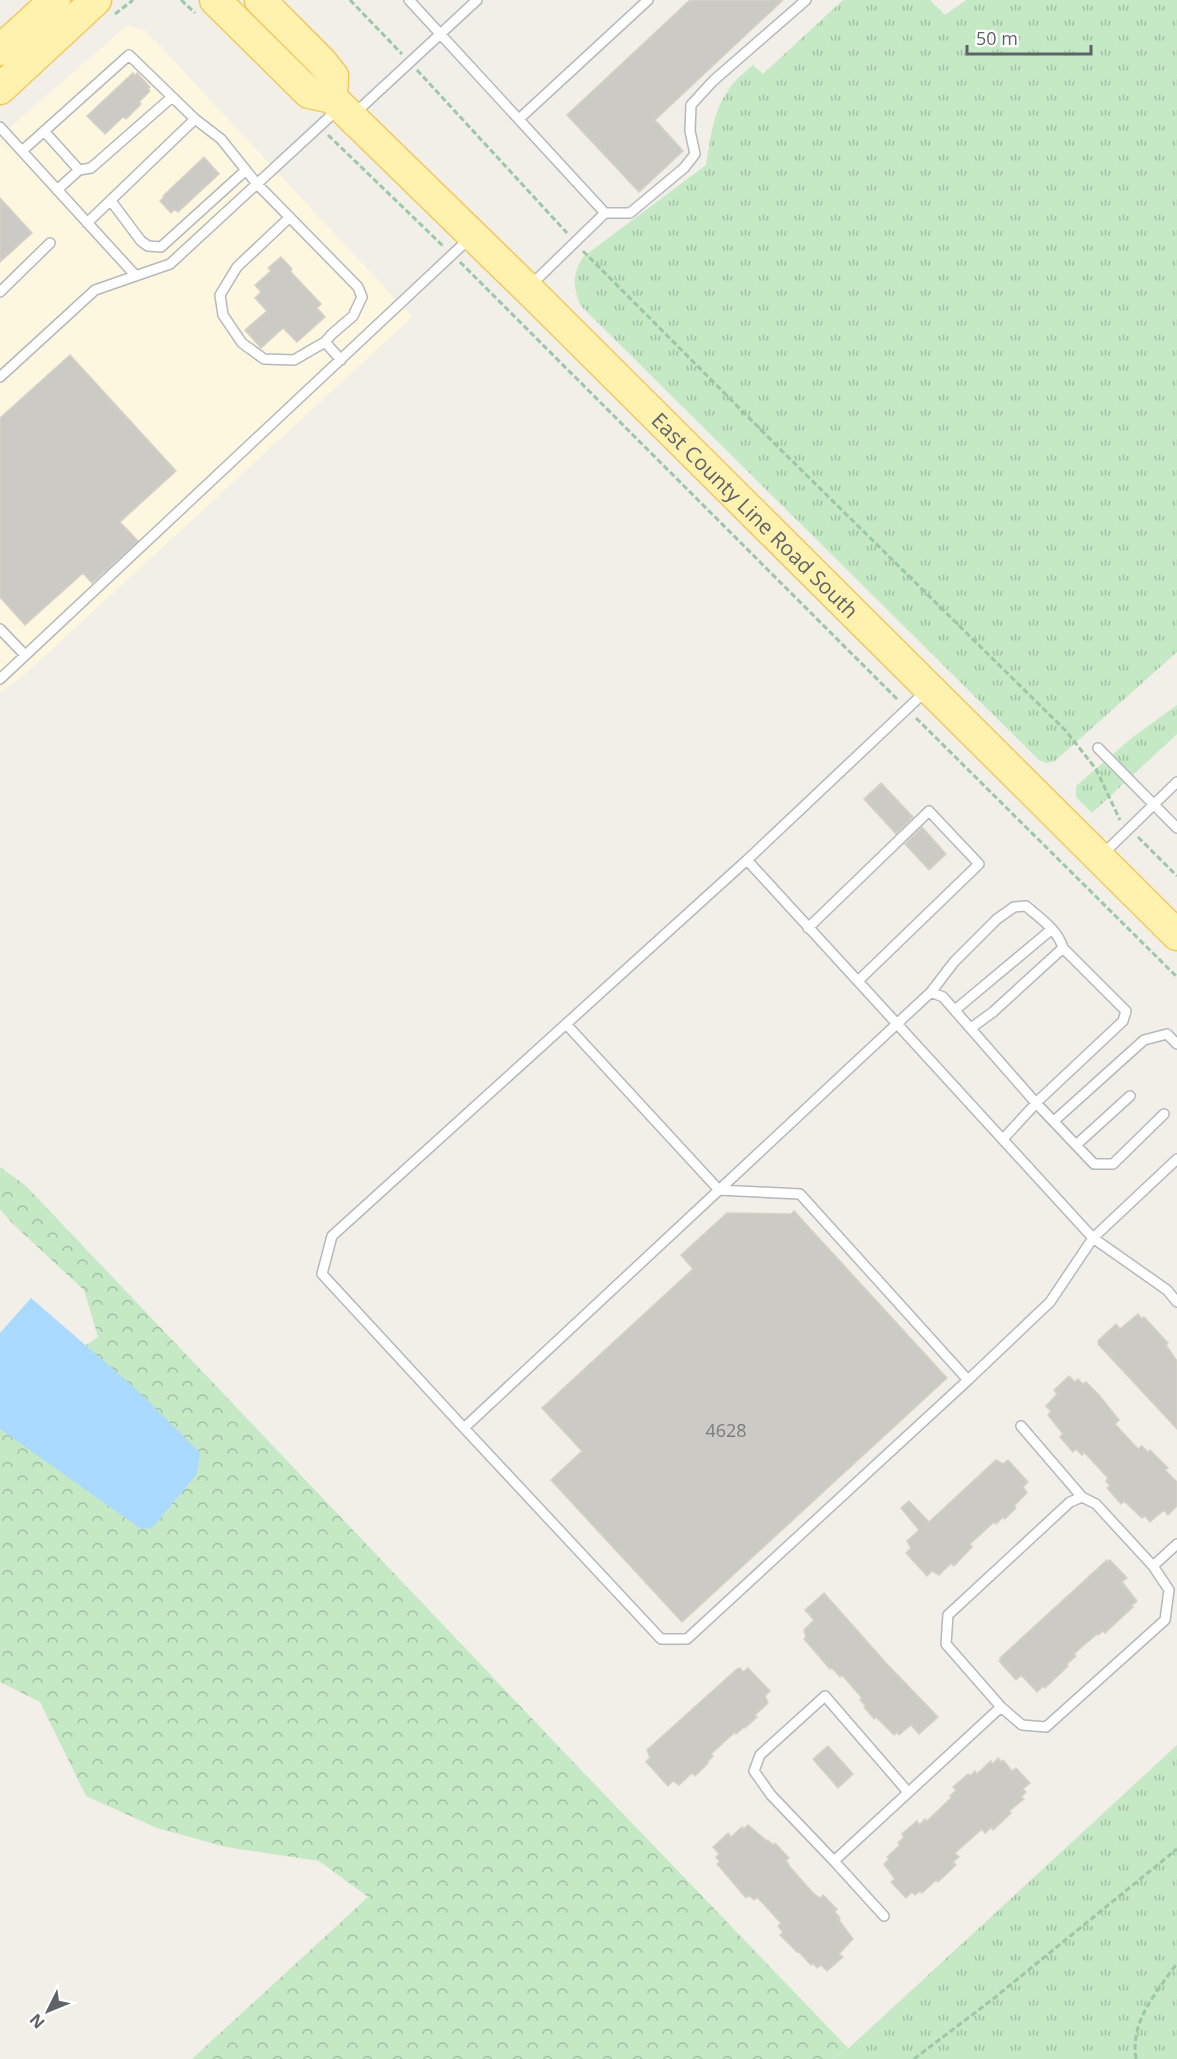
<svg xmlns="http://www.w3.org/2000/svg" width="1177" height="2059" viewBox="0 0 1177 2059" font-family="'Open Sans',sans-serif">
	<style>
		.commercial { fill: #fef7e0 }
		.grass { fill: url(#grass-tufts) }
		.forest { fill: url(#forest-crowns) }
		.water { fill: #aadaff }
		.building { fill: #cccac5; stroke: #d6d1c6; stroke-width: 1.5 }
		.lines { fill: none; stroke-linecap: round; stroke-linejoin: round }
		.lane-casing { stroke: #b5b8bc; stroke-width: 12 }
		.primary-casing { stroke: #f2c960; stroke-width: 33 }
		.path { stroke: #9cc7a9; stroke-width: 3; stroke-dasharray: 6 3; stroke-linecap: butt }
		.lane { stroke: #fff; stroke-width: 9 }
		.primary { stroke: #fff2af; stroke-width: 30 }
		.labels { text-anchor: middle; dominant-baseline: central; stroke-width: 4.5; stroke-linejoin: round; paint-order: stroke }
		.number-label { font-size: 18px; fill: #7a7d7f }
		.street-label { font-size: 21px; fill: #5f6368; stroke: #fff }
	</style>
	<defs>
		<pattern id="grass-tufts" width="24" height="20" patternUnits="userSpaceOnUse" patternTransform="scale(1.5)"><rect width="24" height="20" fill="#c5e8c5"/><path d="M3 7l-1-3M5 7V3M7 7l1-3M15 17l-1-3M17 17v-4M19 17l1-3" fill="none" stroke="#a3c0a4"/></pattern>
		<pattern id="forest-crowns" width="20" height="18" patternUnits="userSpaceOnUse" patternTransform="scale(1.5)"><rect width="20" height="18" fill="#c5e8c5"/><path d="M2 6a3 3 0 1 1 6 0M12 15a3 3 0 1 1 6 0" fill="none" stroke="#a3c0a4"/></pattern>
	</defs>
	<rect width="100%" height="100%" fill="#f1efe8"/>
	<path class="commercial" d="M128,25L146,31L412,317L24,675L0,692V136Z"/>
	<path class="grass" d="M843,0H930L945,15L966,0H1177V652L1055,761L1047,763L1039,760L580,305C573,284 572,276 583,257L706,165C711,137 713,108 732,85C738,77 746,71 753,65L763,74Z
		M1177,705V734L1092,813L1076,797V786L1133,737Z
		M1177,1745V2059H832L849,2048Z"/>
	<path class="forest" d="M0,1167L25,1185L581,1770L848,2048L832,2059H192L368,1897L319,1861L226,1847L157,1828L86,1796L40,1702L0,1682V1411L41,1375L98,1337L84,1290L13,1224L0,1209Z"/>
	<path class="water" d="M31,1298L136,1389L200,1453L197,1474L152,1528L141,1529L0,1429V1333Z"/>
	<path class="building" d="M690,0H783L655,120L683,151L639,192L567,115Z
		M133,73L135,76L137,73L150,87L148,89L150,91L139,102L141,104L126,119L123,117L105,134L87,116Z
		M204,157L219,174L178,212L175,209L171,213L160,201L164,197L163,196Z
		M0,198L32,233L0,262Z
		M281,257L292,269L290,271L321,304L317,308L325,317L297,342L283,328L261,348L245,330L267,311L255,298L261,292L255,285L271,271L268,268Z
		M70,355L176,471L120,522L138,541L92,583L83,573L25,625L0,597V418Z
		M881,783L913,817L896,834L864,799Z
		M922,827L946,854L929,870L905,844Z
		M794,1211L947,1378L682,1622L551,1480L582,1451L542,1408L693,1269L681,1255L727,1213L791,1214Z
		M1138,1314L1142,1319L1144,1317L1168,1343L1166,1345L1177,1361V1429L1098,1344L1099,1343L1098,1341L1116,1324L1120,1329Z
		M1069,1376L1075,1382L1078,1379L1083,1384L1086,1382L1099,1395L1119,1420L1115,1424L1138,1449L1142,1446L1148,1452L1150,1450L1168,1468L1165,1470L1177,1482V1506L1168,1515L1164,1510L1150,1522L1145,1516L1142,1518L1124,1501L1121,1504L1107,1488L1110,1486L1106,1481L1108,1478L1084,1452L1082,1455L1076,1449L1073,1452L1060,1437L1063,1434L1048,1415L1051,1411L1046,1406L1057,1394L1054,1390Z
		M996,1460L1003,1464L1008,1460L1028,1482L1023,1487L1027,1493L1014,1506L1016,1508L1005,1519L1003,1517L996,1524L994,1522L970,1544L972,1547L954,1566L951,1563L939,1575L932,1571L927,1576L906,1553L911,1548L907,1541L919,1530L901,1508L909,1501L929,1522Z
		M1107,1560L1108,1562L1110,1560L1127,1578L1122,1582L1137,1601L1131,1606L1133,1607L1105,1633L1103,1631L1098,1635L1097,1634L1084,1645L1074,1654L1076,1656L1067,1664L1068,1666L1045,1688L1043,1686L1037,1692L1021,1675L1016,1680L999,1661L1001,1659L1000,1658Z
		M824,1593L886,1663L938,1717L919,1734L911,1725L899,1735L897,1732L894,1735L876,1717L874,1719L864,1707L866,1706L860,1700L862,1698L842,1675L840,1677L832,1668L830,1669L804,1639L806,1637L804,1630L814,1620L805,1610Z
		M740,1668L743,1672L748,1668L770,1691L765,1696L768,1703L755,1715L757,1717L745,1728L744,1727L736,1734L735,1732L711,1754L713,1756L707,1762L708,1763L695,1776L692,1773L679,1785L673,1781L668,1786L646,1762L650,1758L647,1750L737,1669Z
		M828,1746L853,1774L838,1788L813,1759Z
		M998,1758L1001,1762L1003,1760L1012,1771L1016,1768L1030,1783L1023,1789L1026,1792L1021,1797L1024,1799L1009,1811L1011,1813L993,1830L991,1827L985,1833L982,1829L955,1853L959,1857L953,1862L956,1865L938,1882L936,1880L922,1893L920,1891L915,1895L912,1892L906,1898L891,1882L895,1879L884,1864L889,1859L887,1857L900,1845L898,1843L904,1837L902,1834L917,1821L919,1825L925,1819L927,1821L952,1797L950,1796L956,1790L953,1787L968,1774L970,1776L975,1771L977,1774L991,1761L993,1764Z
		M748,1825L767,1841L768,1840L773,1845L775,1843L789,1858L786,1860L790,1867L813,1893L820,1898L823,1895L837,1909L835,1912L840,1918L839,1920L853,1939L839,1954L843,1957L827,1971L821,1965L817,1968L813,1963L811,1965L798,1951L797,1952L780,1935L783,1932L778,1926L781,1923L757,1897L754,1900L749,1895L746,1898L717,1864L720,1862L716,1857L719,1854L713,1847L728,1833L731,1837L742,1827L744,1829Z"/>
	<g class="lines">
		<defs>
			<path id="lane" d="M409,0L605,213L531,285
				M353,115L477,0
				M519,119L648,0
				M0,127L136,276
				M44,131L79,170
				M22,151L129,55L195,119
				M57,190L79,170L91,168L172,97
				M111,201L141,241L148,246L161,247L246,170
				M605,213H630L684,168L695,154L690,131L691,105L713,81L806,0
				M290,217L237,267L220,295L223,315L242,343L264,359L294,360L325,342
				M87,223L195,119L221,139L257,184L358,287L362,297L353,316L332,334L325,342L341,360
				M0,292L50,243
				M0,377L95,290L170,264L337,110
				M0,629L25,655
				M0,679L471,237
				M927,690L747,860L1093,1238L1167,1290L1177,1302
				M1098,748L1177,828
				M1101,856L1177,782
				M747,860L332,1236L322,1274L464,1428L719,1190L800,1194L968,1380L1050,1302L1093,1238L1177,1159
				M808,928L929,811L979,864L858,981
				M931,992L954,962L997,919L1014,907L1026,906C1041,919 1058,930 1063,948L1126,1011L1123,1021L1040,1099L1003,1139
				M955,1010L1052,929
				M566,1024L719,1190L931,992L943,997L1036,1103L1094,1164H1113L1164,1114
				M971,1028L993,1012L1063,948
				M1054,1121L1144,1040L1167,1034L1177,1044
				M1076,1145L1130,1096
				M1021,1426L1082,1497
				M464,1428L661,1639H687L968,1380
				M1001,1707L946,1644L948,1615L1070,1502L1082,1497L1096,1504L1153,1566
				M908,1792L825,1696L760,1755L754,1771L771,1795L834,1861L1001,1707L1022,1725L1046,1727L1165,1620L1169,1590L1153,1566L1177,1544
				M834,1861L884,1916"/>
			<g id="primary">
				<path id="s1" d="M215,0L309,93L332,98L534,295L1177,935"/>
				<path d="M260,0L321,61L333,76L332,98"/>
				<path d="M0,50L55,0"/>
				<path d="M0,89L96,0"/>
			</g>
		</defs>
		<use href="#lane" class="lane-casing"/>
		<use href="#primary" class="primary-casing"/>
		<path class="path" d="M181,0L195,13
			M350,0L402,54
			M115,14L133,0
			M417,70L567,233
			M328,135L444,247
			M583,251L782,451L1066,731L1096,769L1120,820
			M460,262L899,701
			M916,718L1177,977
			M1138,837L1177,876
			M914,2059L993,1999L1177,1849
			M1136,2059C1130,2020 1156,1994 1177,1963"/>
		<use href="#lane" class="lane"/>
		<use href="#primary" class="primary"/>
	</g>
	<g class="labels">
		<g class="number-label">
			<text x="726" y="1430">4628</text>
		</g>
		<g class="street-label">
			<text stroke="none"><textPath href="#s1" startOffset="750">East County Line Road South</textPath></text>
		</g>
	</g>
	<g transform="translate(48 2011) rotate(227)" stroke="#ffffff" stroke-width="4.5" paint-order="stroke">
	<path d="M0-4.5L10 22L0 15L-10 22Z" fill="#5f6368"/>
	<text y="-9" font-size="16" font-weight="bold" text-anchor="middle" fill="#5f6368">N</text>
	</g>
	<path d="M967 45v9h124v-9" fill="none" stroke="#5f6368" stroke-width="3"/>
	<text x="976" y="45" font-size="18" fill="#5f6368" stroke="#ffffff" stroke-width="4.5" paint-order="stroke">50 m</text>
</svg>
